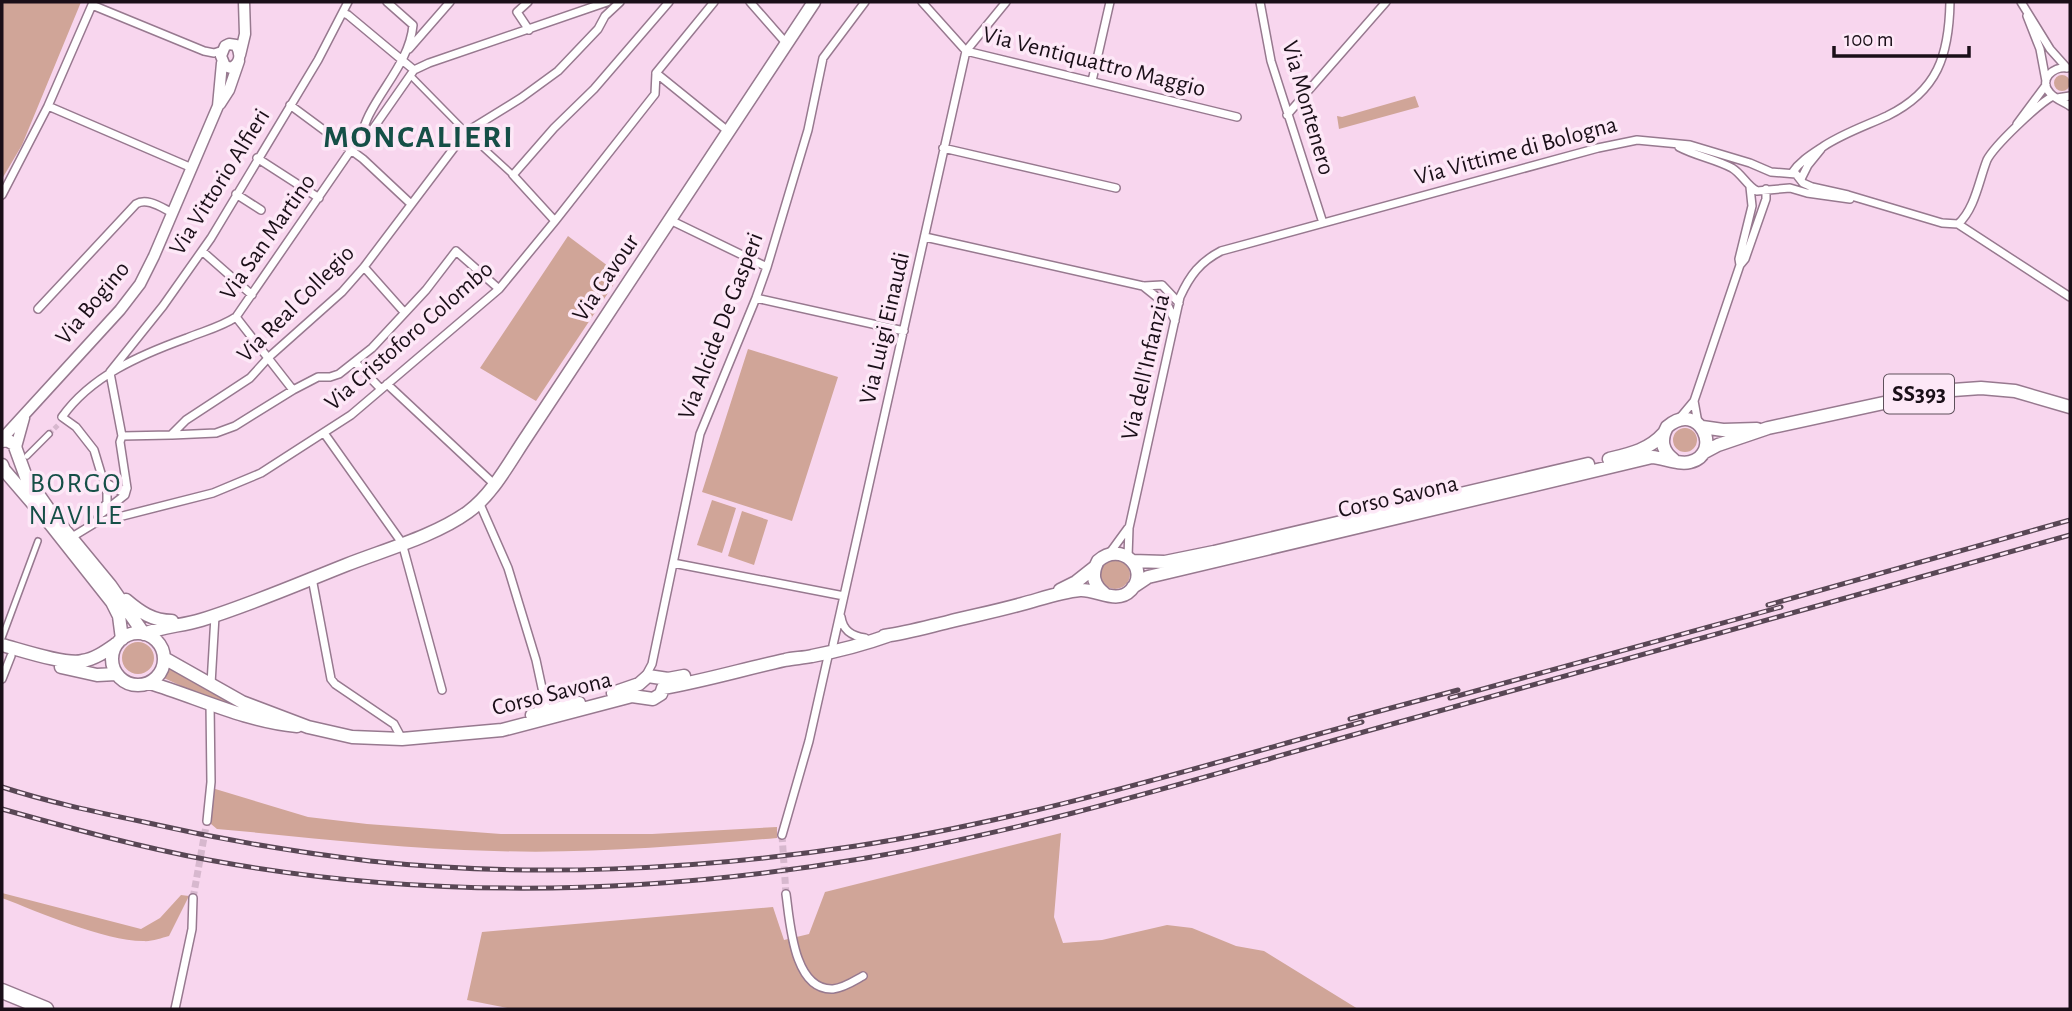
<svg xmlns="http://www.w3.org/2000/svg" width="2072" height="1011" viewBox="0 0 2072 1011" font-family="'Alegreya Sans',sans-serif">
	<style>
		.green { fill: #d0a598 }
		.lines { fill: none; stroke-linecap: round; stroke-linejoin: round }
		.pedestrian-tunnel { stroke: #d7b8ce; stroke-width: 5; stroke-dasharray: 5 2.5; stroke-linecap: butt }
		.minor-tunnel { stroke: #d7b8ce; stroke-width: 7; stroke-dasharray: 7 3.5; stroke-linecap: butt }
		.pedestrian-casing { stroke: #97798f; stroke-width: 8 }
		.minor-casing { stroke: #97798f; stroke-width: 10 }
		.secondary-casing { stroke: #97798f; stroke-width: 13 }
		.primary-casing { stroke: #97798f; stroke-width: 15 }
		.motorway-casing { stroke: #97798f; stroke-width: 17 }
		.pedestrian { stroke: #fff; stroke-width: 5 }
		.minor { stroke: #fff; stroke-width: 7 }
		.secondary { stroke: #fff; stroke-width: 10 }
		.primary { stroke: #fff; stroke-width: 12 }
		.motorway { stroke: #fff; stroke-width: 14 }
		.rail-casing { stroke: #594755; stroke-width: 5 }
		.rail { stroke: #fde8f7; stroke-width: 2.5; stroke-dasharray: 8; stroke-linecap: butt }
		.labels { text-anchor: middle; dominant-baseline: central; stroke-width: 7; stroke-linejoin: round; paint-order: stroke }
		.shield { fill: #fde8f7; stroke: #5e505b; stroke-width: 2 }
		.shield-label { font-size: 23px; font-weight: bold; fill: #1a0f18 }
		.street-label { font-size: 24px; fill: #1a0f18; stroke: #fde8f7 }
		.quarter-label { font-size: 28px; letter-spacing: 2px; fill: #154f47; stroke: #fde8f7 }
		.district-label { font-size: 32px; font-weight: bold; letter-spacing: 2px; fill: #154f47; stroke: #fde8f7 }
	</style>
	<rect width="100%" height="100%" fill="#f8d6ee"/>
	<path class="green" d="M2,2H81L22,145L2,179Z
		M2054 83a8 8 0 1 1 16 0a8 8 0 1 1-16 0Z
		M1415,96L1419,107L1339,129L1337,116L1342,117Z
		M568,236L620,275L536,401L480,368Z
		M748,349L838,377L792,521L702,492Z
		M1673 440a12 12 0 1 1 24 0a12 12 0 1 1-24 0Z
		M712,500L736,508L722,553L697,545Z
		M742,511L768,520L754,565L728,556Z
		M1100 574a15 15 0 1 1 30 0a15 15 0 1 1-30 0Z
		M122 658a16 16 0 1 1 32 0a16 16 0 1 1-32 0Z
		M170,669L249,710L251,713L192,691L164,678Z
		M212,788L308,817L367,824L501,834H652L777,827V838C683,846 588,854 494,851C401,849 309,837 217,829L211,824Z
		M1061,833L1054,917L1063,943L1102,940L1167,925L1192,928L1236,946L1264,951L1358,1009H512L467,1000L482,932L773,907L784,940L809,934L825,892Z
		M2,893L141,929L160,918L181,895L189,896L169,936C161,938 151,942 143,941C104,941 39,912 2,898Z"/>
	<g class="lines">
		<path class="pedestrian-tunnel" d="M49,434L58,425"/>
		<path class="minor-tunnel" d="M782,835L786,894
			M193,898L207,821"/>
		<defs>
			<path id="pedestrian" d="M410,75L466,132L513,175
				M27,456L49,434
				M2,638L38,541"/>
			<path id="minor" d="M528,2L517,12L529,30
				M750,2L786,43
				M922,2L966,51L1237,117
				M1260,2L1271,61L1323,223
				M2021,2L2050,49L2067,68
				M343,13L348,15L414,70
				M2027,16L2040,49L2046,81
				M409,49L450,2
				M2067,68C2053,66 2038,80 2050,93C2055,99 2064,102 2070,106
				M656,73L729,132
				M1092,81L1110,2
				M2057,98L2070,96
				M290,105L363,159L411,204
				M48,106L192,168
				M1287,115L1386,2
				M2017,124L2046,85
				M359,141C362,132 365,123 369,115C384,85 410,59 413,25L387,2
				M1679,147C1696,156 1715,159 1732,168C1742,174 1747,186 1757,191L1790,188L1807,193L1850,199
				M943,148L1116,188
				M257,158L319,198
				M1792,173C1800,161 1812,154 1824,146C1844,133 1865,126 1887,116C1938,91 1949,55 1950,2
				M1801,179L1808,165L1821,149
				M236,194L261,210
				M2,195L48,106L92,5L204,51L214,53L223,50
				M670,220L767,267
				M555,221L513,175L554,128L594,89L669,2
				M1958,224C1975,209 1979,180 1987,160C1994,146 2038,104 2053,96
				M1958,224L2070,297
				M925,237L1143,286L1168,306L1175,321
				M202,251L252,295
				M1740,265L1739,259L1752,206L1750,187
				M364,267L404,312
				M1144,286L1162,285L1179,303
				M756,298L904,331
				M38,309L136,204C147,197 162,208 173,213
				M236,317L293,390
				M355,362L381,389
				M110,372L163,306L211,238L318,60L348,2
				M110,373L122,436
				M387,384L494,484
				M1694,401L1698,423
				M1679,419L1694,401L1740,265L1745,259L1766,199V189
				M324,433L402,543L442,690
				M172,435L216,433L235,426L293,390L318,377H330L339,374L372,348L426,290L456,251L499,289
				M105,482L120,491L127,488
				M479,502L508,568L536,660L547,711
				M102,513L125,495L127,488L120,442L122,436L171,435L186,420L250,378L269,357L342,292L364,267L466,132L521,98L558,71L598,29L605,16L620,2
				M95,523L213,493L261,473L351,415L499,289L555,221L655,94L656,73L714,2
				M72,537L95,523L107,502V493L94,450L76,427L62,417C91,376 140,355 187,338C204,331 221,327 236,317L351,150L370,133L414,70L429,63L607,2
				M1109,554L1128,528
				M1128,557L1129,528L1180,297C1190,275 1200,262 1221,251L1598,148L1637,140L1690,145L1750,163L1771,172L1796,174L1803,183L1812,187L1848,195L1942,223L1958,224
				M673,563L844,596
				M312,578L331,679L335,684L394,724L402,739
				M841,617C843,631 852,636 865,638
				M833,645L966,51L1006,2
				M645,677L652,664L700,434L756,298L767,267L808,130L823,58L865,2
				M2,679L11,656
				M211,684L215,616
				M207,821L211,782L210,703
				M782,835L809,741L829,652
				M786,894C790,921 793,991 833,989C844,988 854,981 863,976
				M175,1009L192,929L193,898"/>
			<path id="secondary" d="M229,44L236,45C241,54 241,63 231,68L225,66L221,56L225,46Z
				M240,55L245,34L244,2
				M220,104L229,90L239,61
				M2,439L120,310L140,284L154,256L218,106L222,63
				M16,447L24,418"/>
			<path id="primary" d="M1702,427L1723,430L1757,429
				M2,441L7,440L14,444L26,477L54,517L110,585L144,634
				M1703,453L1718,445L1768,428L1939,391L1981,388L2015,391L2070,407
				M1609,459C1630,454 1649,450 1664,433
				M2,465L4,470L48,521L112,602L119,616L122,639
				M1132,561L1165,562L1214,552L1588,464
				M1133,587L1148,577L1652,457C1664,458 1679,465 1690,462C1724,453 1699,399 1667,427C1660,440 1662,451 1674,460
				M1060,590L1076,582L1095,567
				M126,600C140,612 153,621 172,621
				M112 659a26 26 0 1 1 52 0a26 26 0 1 1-52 0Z
				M144,634C162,626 182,626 201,620C250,605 298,584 346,565C384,550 435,536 468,512C493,494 510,461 527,436L814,2
				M884,636C906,633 927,627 948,622C972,616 997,611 1022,604C1041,599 1060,592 1080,590C1097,589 1117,605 1131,590C1151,569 1121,540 1098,561C1091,574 1093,585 1105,594
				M2,645C21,650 65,665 82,661C95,659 106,651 116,644
				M164,658L242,702L308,727L352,737L402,739L502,730L632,696L653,699L661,694L663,688C704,681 744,669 785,660C793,658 803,658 812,656C838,651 865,644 890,635
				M61,667L97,675L116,674
				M150,683C199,698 245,721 297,726
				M613,693L639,684L648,676L668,679L684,676
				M532,715L579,703"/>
			<path id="motorway" d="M2,991L46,1009"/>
		</defs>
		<use href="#pedestrian" class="pedestrian-casing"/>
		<use href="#minor" class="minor-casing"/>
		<use href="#secondary" class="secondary-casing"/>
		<use href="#primary" class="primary-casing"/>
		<use href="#motorway" class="motorway-casing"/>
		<use href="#pedestrian" class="pedestrian"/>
		<use href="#minor" class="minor"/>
		<use href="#secondary" class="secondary"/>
		<use href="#primary" class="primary"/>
		<use href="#motorway" class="motorway"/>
		<defs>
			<path id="rail" d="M1768,605L2070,520
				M1450,698L1781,607
				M1350,719L1458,690
				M2,787C48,802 96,812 144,822C218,839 294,852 370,861C529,878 698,870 856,846C1027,820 1195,768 1362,722
				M2,809C70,828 139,847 209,860C425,900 649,895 866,858C1048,827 1225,770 1403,721C1625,659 1848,598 2070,535"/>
		</defs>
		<use href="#rail" class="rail-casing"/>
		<use href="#rail" class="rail"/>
	</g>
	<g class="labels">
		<rect class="shield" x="1884" y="374.5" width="70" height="39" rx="5"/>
		<g class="shield-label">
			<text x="1919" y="394">SS393</text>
		</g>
		<g class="street-label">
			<text transform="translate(1094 62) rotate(14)">Via Ventiquattro Maggio</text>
			<text transform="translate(1308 108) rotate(74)">Via Montenero</text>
			<text transform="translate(1516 151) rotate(-15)">Via Vittime di Bologna</text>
			<text transform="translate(220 182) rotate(-58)">Via Vittorio Alfieri</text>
			<text transform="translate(268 237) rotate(-55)">Via San Martino</text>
			<text transform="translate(606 278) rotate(-56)">Via Cavour</text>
			<text transform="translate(93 303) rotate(-50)">Via Bogino</text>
			<text transform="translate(296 304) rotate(-45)">Via Real Collegio</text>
			<text transform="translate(721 326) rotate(-69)">Via Alcide De Gasperi</text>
			<text transform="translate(885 328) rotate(-77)">Via Luigi Einaudi</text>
			<text transform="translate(409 336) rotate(-41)">Via Cristoforo Colombo</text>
			<text transform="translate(1146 367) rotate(-77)">Via dell'Infanzia</text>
			<text transform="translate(1398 497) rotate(-13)">Corso Savona</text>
			<text transform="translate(552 694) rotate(-14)">Corso Savona</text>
		</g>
		<g class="quarter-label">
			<text x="76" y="484">BORGO<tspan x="76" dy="32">NAVILE</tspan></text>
		</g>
		<g class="district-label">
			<text x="419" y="137">MONCALIERI</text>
		</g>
	</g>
	<rect width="2072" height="1011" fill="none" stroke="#1a0f18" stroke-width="7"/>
	<path d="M1834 46v10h135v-10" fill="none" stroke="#1a0f18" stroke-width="3.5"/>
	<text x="1844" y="46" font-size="21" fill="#1a0f18" stroke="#fde8f7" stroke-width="5" paint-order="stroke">100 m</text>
</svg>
